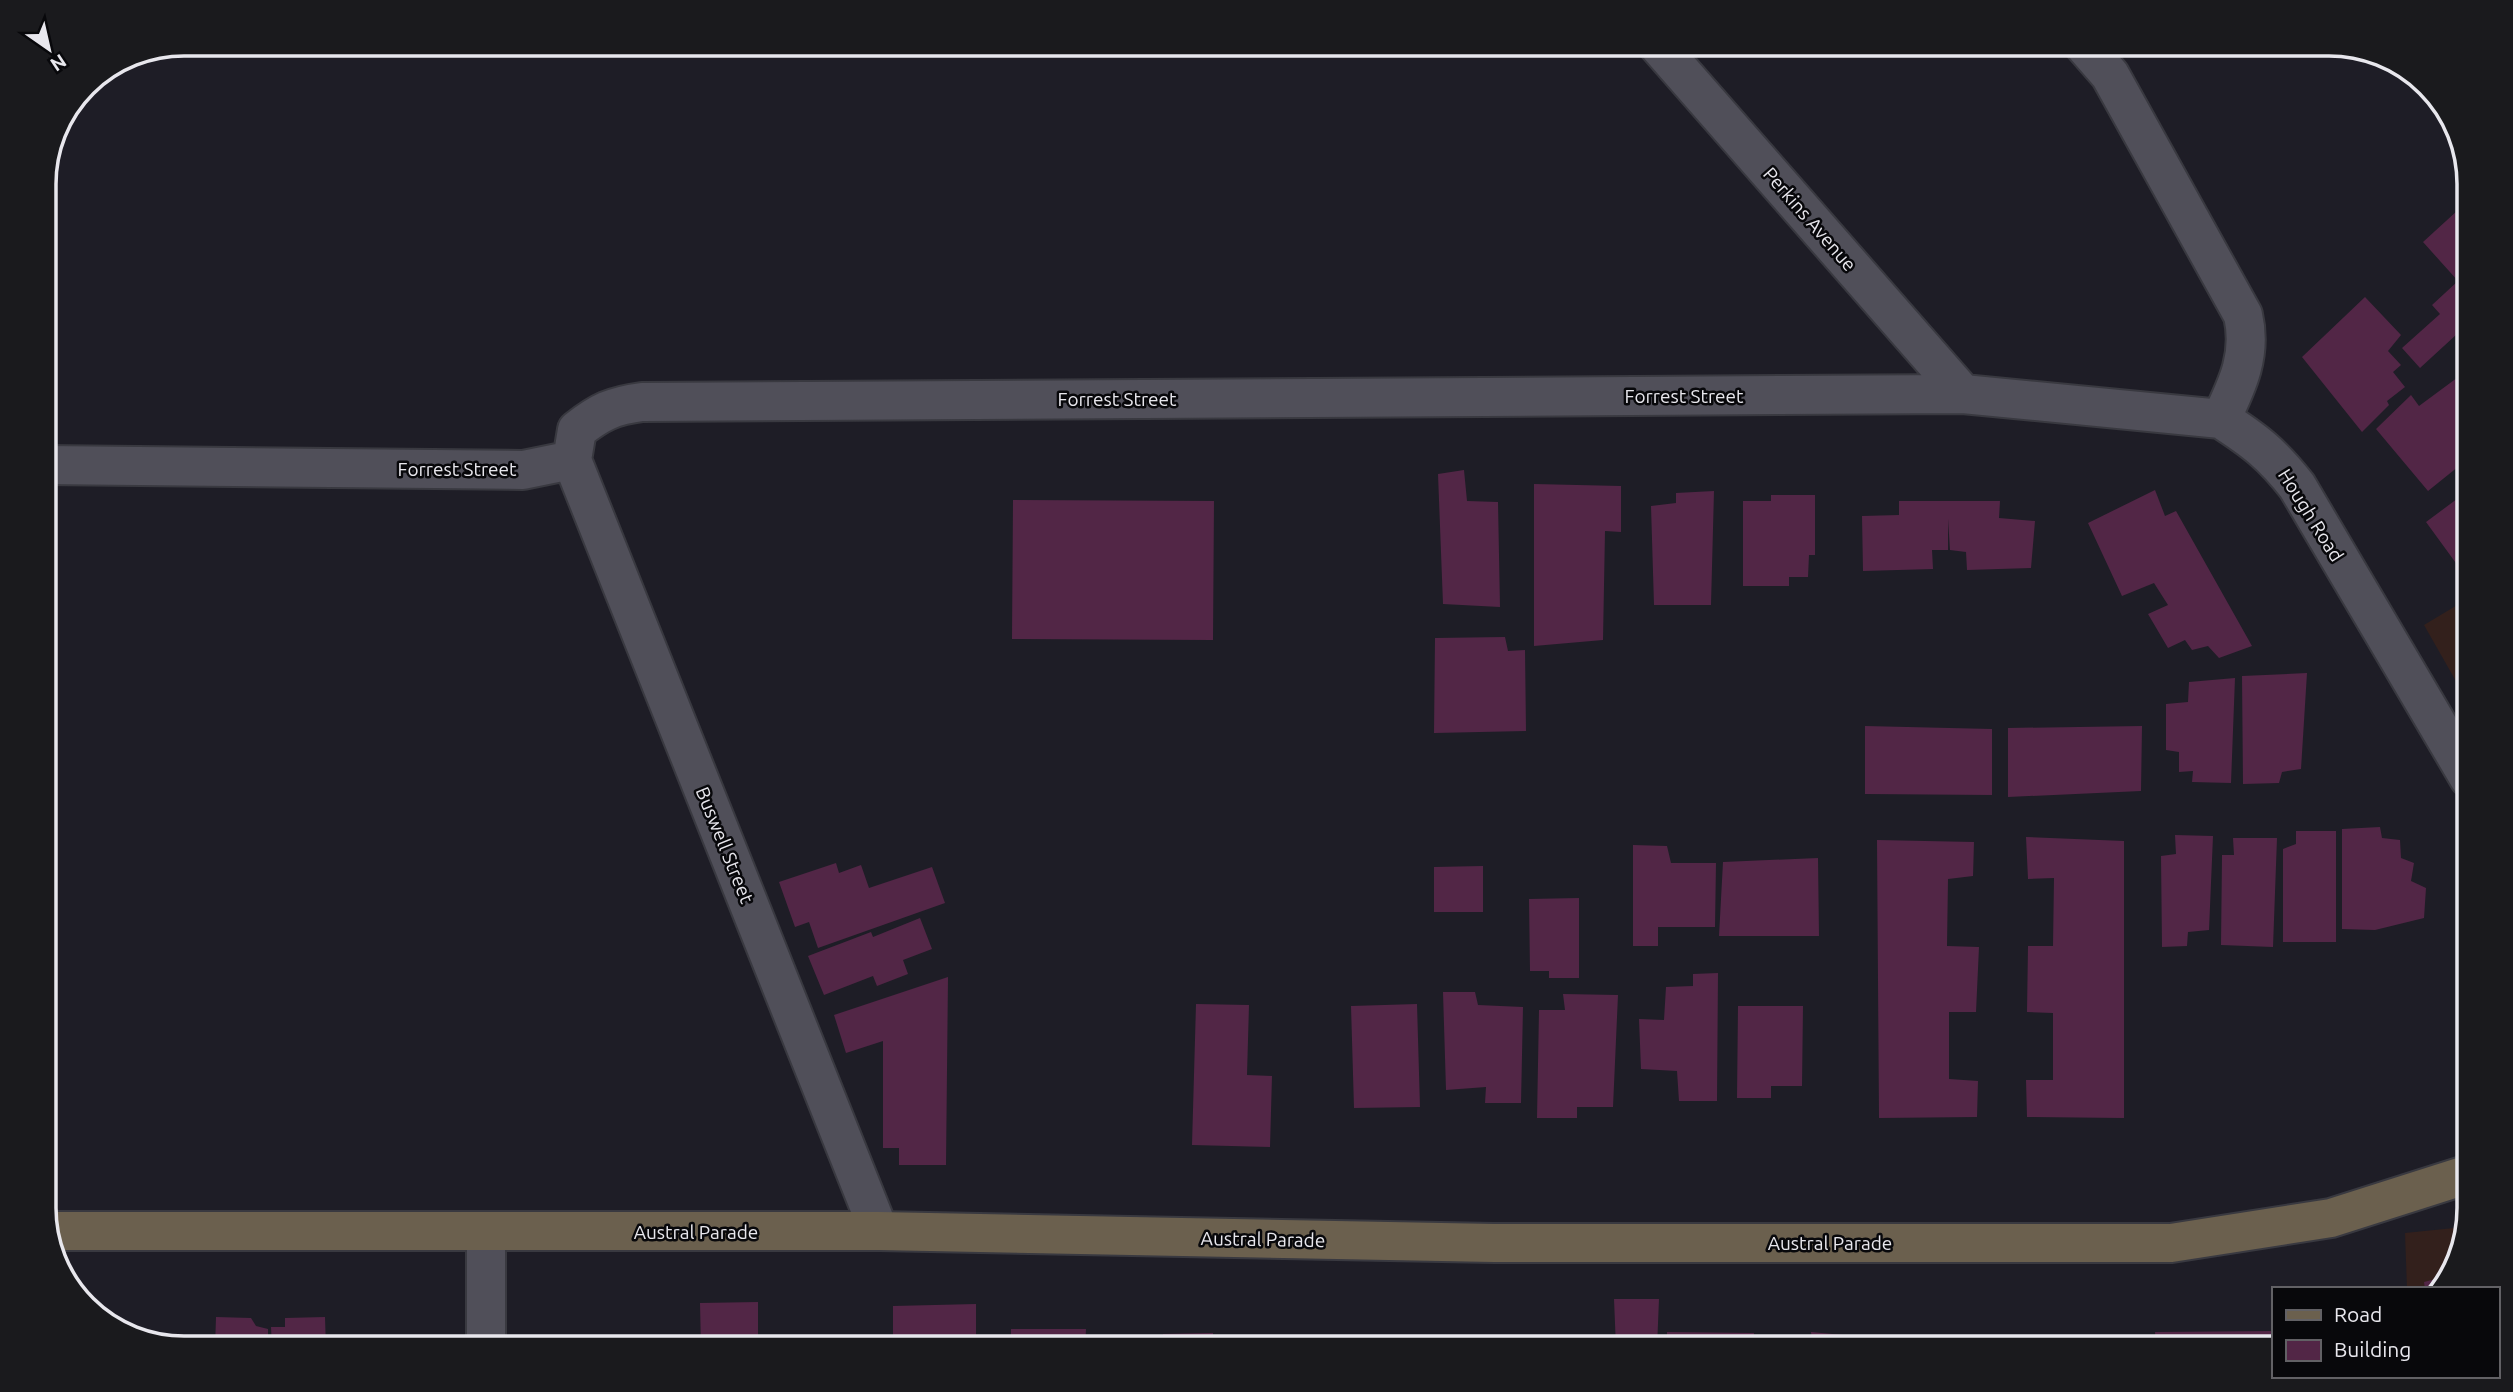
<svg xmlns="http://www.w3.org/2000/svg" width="2513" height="1392" viewBox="0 0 2513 1392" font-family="Ubuntu,sans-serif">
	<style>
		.commercial { fill: #33201c }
		.building { fill: #522646 }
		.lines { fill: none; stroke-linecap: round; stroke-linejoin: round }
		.street-casing { stroke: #393940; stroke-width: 42 }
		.secondary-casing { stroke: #393940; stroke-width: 42 }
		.street { stroke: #504f59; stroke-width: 38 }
		.secondary { stroke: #6b604e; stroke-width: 38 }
		.labels { text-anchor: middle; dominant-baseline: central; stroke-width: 5; stroke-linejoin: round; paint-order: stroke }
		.street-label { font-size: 19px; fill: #e8e7ed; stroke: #08080b }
		.rim { fill: none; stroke: #e8e7ed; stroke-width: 3.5 }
	</style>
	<rect width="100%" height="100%" fill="#1e1d26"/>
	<path class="commercial" d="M2469,598V704L2424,625Z
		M2464,1227L2451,1278L2440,1289H2407L2405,1233Z"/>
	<path class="building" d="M2469,200V323L2420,368L2402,348L2440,314L2432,305L2458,281L2423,242Z
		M2365,297L2401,335L2388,351L2401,365L2393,372L2405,387L2387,401L2389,405L2362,432L2302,357Z
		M2469,369V458L2428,491L2376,429L2411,395L2419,406Z
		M1464,470L1467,501L1498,502L1500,607L1443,604L1438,474Z
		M1534,484L1621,486V532L1605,531L1603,640L1534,646Z
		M2155,490L2165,516L2176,511L2252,646L2219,658L2208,646L2192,650L2185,640L2168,648L2148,614L2168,605L2154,583L2122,596L2088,523Z
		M2469,490V581L2426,522Z
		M1714,491L1711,605H1654L1651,506L1676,503V493Z
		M1771,495H1815V555H1809L1808,577H1789V586H1743V501H1771Z
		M1013,500L1214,501L1213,640L1012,639Z
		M1899,501H2000L1999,518L2035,521L2031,568L1967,570L1966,552L1950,550L1948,519V550H1932L1933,569L1863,571L1862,516L1899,515Z
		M1505,637L1508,651L1525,650L1526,731L1434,733L1435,638Z
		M2307,673L2301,769L2282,772L2279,783L2243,784L2242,676Z
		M2235,678L2231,783L2192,782L2193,771L2179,772V752L2166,750V704L2188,702L2189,682Z
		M1865,726L1992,729V795L1865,794Z
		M2142,726L2141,791L2008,797V728Z
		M2380,827L2382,838L2400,840L2401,858L2414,863L2411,881L2426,888L2424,918L2375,930L2342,929V829Z
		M2296,831H2336V942H2283V849L2296,844Z
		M2175,835L2213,836L2209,930L2188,932L2187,946L2162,947L2161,856L2176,854Z
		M2026,837L2124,841V1118L2027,1117L2026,1080H2053V1013L2027,1012L2028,946H2053L2054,878L2028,879Z
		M2233,838H2277L2273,947L2221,945L2222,855H2234Z
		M1877,840L1974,842L1973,876L1948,879L1947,946L1979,947L1976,1012H1949V1079L1978,1081L1977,1117L1879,1118Z
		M1633,845L1667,846L1671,863H1716L1715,927H1658V946H1633Z
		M1818,858L1819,936H1719L1723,862Z
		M836,863L839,873L861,865L869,888L932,867L945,903L818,948L809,922L795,927L779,882Z
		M1483,866V912H1434V867Z
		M1579,898V978H1549V971H1530L1529,899Z
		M920,918L932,949L903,960L908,974L877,986L873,976L824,995L808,956L871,932L873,937Z
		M1718,973L1717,1101H1679L1677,1071L1641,1069L1639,1019L1664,1020L1666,987L1693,986V974Z
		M948,977L946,1165H899V1148H883V1041L846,1053L834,1015Z
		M1443,992H1475L1478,1005L1523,1007L1521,1103H1485L1486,1087L1446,1090Z
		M1563,994L1618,995L1613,1107H1577V1118H1537L1539,1010H1565Z
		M1196,1004L1249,1005L1247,1075L1272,1076L1270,1147L1192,1145Z
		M1417,1004L1420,1107L1354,1108L1351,1006Z
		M1738,1006H1803L1802,1086H1771V1098H1737Z
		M2451,1275L2440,1289H2425L2424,1282Z
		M1614,1299H1659L1657,1348H1616Z
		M758,1302V1348H701L700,1303Z
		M976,1304V1348L893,1347V1306Z
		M216,1317L251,1318L256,1326L268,1329V1348H215Z
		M325,1317L326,1348H272L271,1327H285V1318Z
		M1011,1329H1086L1085,1348H1011Z
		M2273,1331V1348H2156L2155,1332Z
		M1667,1332L1754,1333L1753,1348H1667Z
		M1811,1332L1864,1337V1348H1813Z
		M1213,1333V1348H1163V1334Z
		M1935,1336L1936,1348H1910L1909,1337Z
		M664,1340V1348H564V1345Z
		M2032,1341L2150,1343V1348H2032Z"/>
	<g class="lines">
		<defs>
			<path id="street" d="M1657,44L1963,394
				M2083,44L2110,75L2243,315C2252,354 2238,384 2221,419C2255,441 2272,454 2297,486L2469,778
				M572,460L879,1231
				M44,465L523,470L572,460L577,430C600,412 612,406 642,402L1963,394L2221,419
				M486,1233V1348"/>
			<path id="secondary" d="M48,1231H879L1494,1243H2171L2331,1218L2469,1174"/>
		</defs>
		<use href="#street" class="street-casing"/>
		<use href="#secondary" class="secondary-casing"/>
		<use href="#street" class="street"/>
		<use href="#secondary" class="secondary"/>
	</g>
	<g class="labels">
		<g class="street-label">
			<text transform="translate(1810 219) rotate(49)">Perkins Avenue</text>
			<text x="1684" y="396">Forrest Street</text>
			<text x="1117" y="399">Forrest Street</text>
			<text x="457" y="469">Forrest Street</text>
			<text transform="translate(2311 515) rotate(58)">Hough Road</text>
			<text transform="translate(725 845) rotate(68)">Buswell Street</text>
			<text x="696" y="1232">Austral Parade</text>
			<text transform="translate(1263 1239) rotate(1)">Austral Parade</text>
			<text x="1830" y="1243">Austral Parade</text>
		</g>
	</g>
	<path d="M0 0H2513V1392H0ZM184 56H2329A128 128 0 0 1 2457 184V1208A128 128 0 0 1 2329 1336H184A128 128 0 0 1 56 1208V184A128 128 0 0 1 184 56Z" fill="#1a1a1d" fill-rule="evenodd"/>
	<path class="rim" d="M184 56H2329A128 128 0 0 1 2457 184V1208A128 128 0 0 1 2329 1336H184A128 128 0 0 1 56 1208V184A128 128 0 0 1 184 56Z"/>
	<rect x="2272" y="1287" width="228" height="91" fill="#08080b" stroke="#626165" stroke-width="2"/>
	<rect x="2286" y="1310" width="35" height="10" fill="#6b604e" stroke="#626165" stroke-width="2"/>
	<text x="2334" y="1322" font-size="21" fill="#e8e7ed">Road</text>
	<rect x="2286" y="1340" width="35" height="21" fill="#522646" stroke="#626165" stroke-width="2"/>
	<text x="2334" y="1357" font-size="21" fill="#e8e7ed">Building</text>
	<g transform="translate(49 49) rotate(146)" stroke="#08080b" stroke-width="5" paint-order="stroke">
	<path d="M0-5L12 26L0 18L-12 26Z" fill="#e8e7ed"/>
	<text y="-10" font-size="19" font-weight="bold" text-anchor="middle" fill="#e8e7ed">N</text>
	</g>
</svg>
